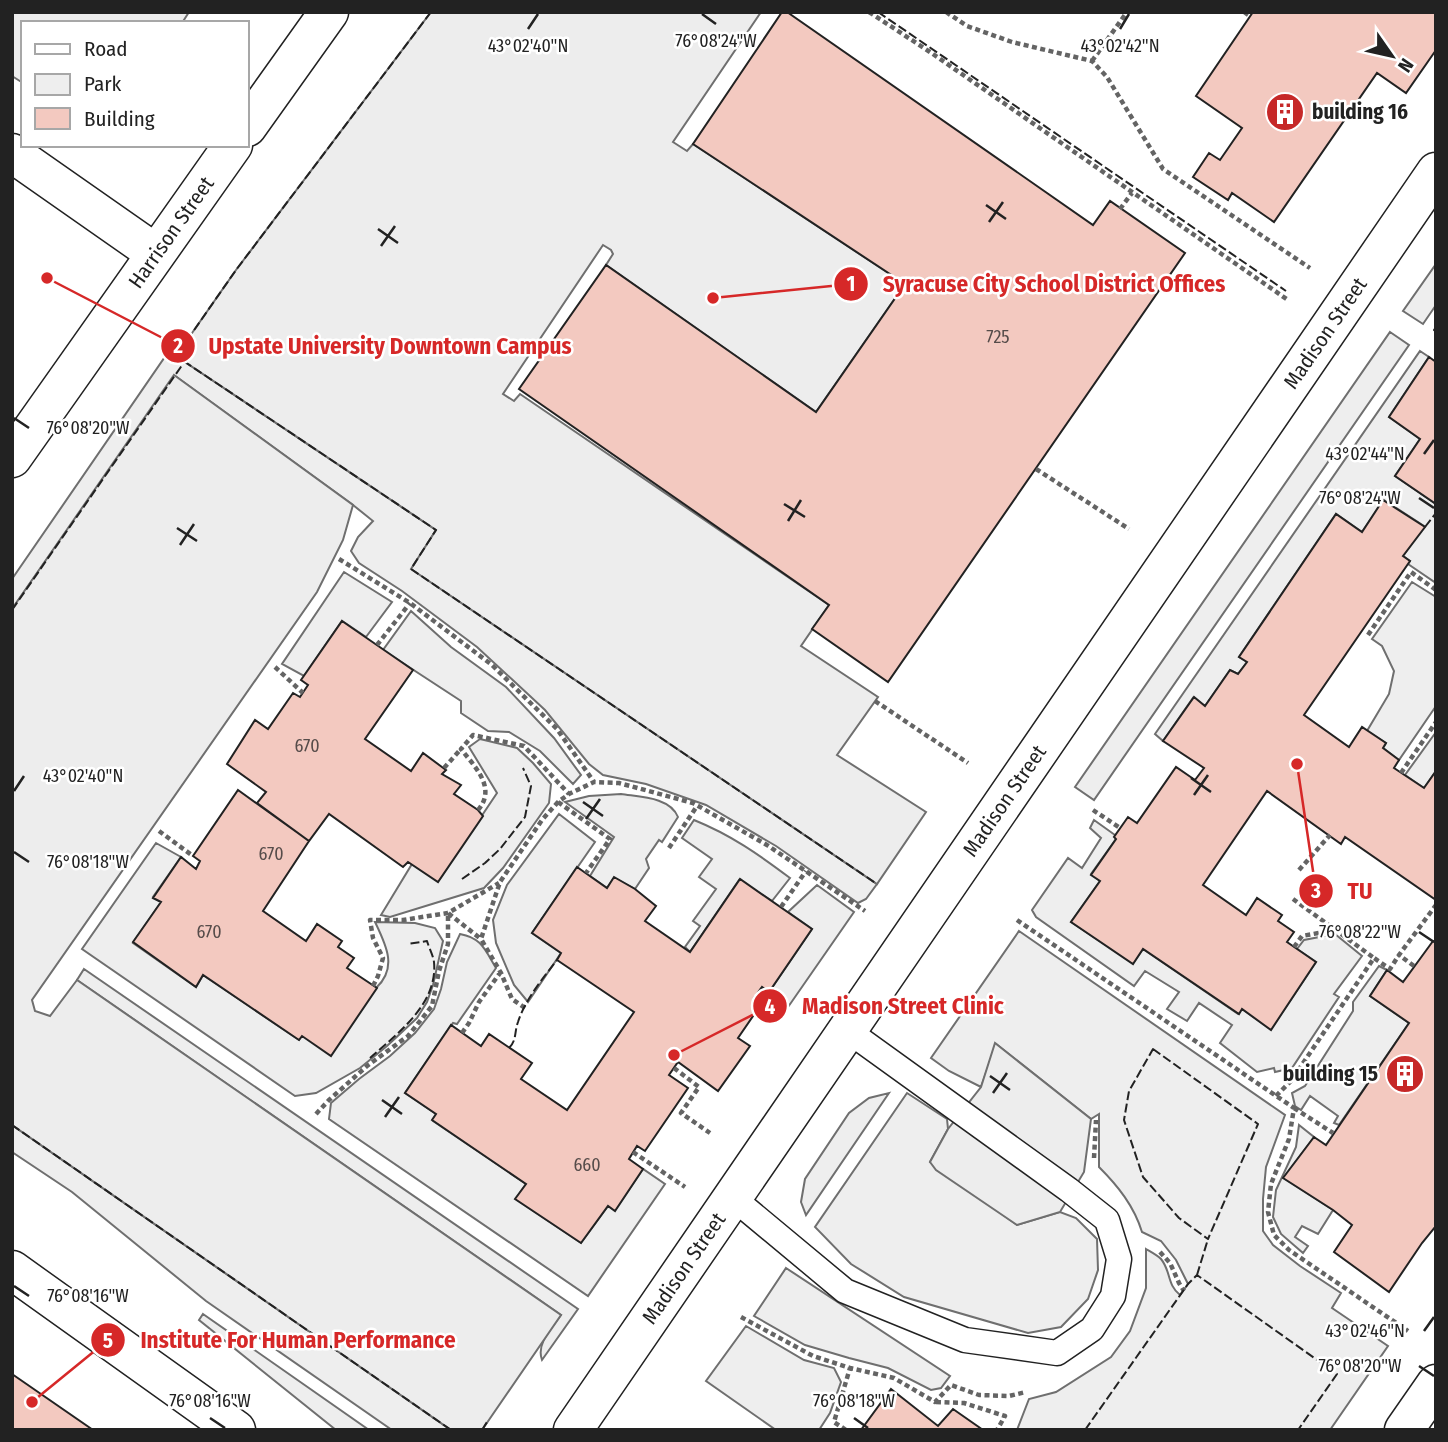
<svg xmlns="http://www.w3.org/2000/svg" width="1448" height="1442" viewBox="0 0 1448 1442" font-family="'Fira Sans Condensed',sans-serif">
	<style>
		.green { fill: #eee; stroke: #6f6f6f; stroke-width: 2 }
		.parking { fill: #ededed; stroke: #6f6f6f; stroke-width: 2 }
		.building { fill: #f3c9c0; stroke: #222; stroke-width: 2 }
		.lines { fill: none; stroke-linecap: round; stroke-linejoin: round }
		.service-casing { stroke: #222; stroke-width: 27 }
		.minor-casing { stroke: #222; stroke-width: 41 }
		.tertiary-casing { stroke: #222; stroke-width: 41 }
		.path { stroke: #646464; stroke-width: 4.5; stroke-dasharray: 5 3.5; stroke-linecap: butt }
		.service { stroke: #fff; stroke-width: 24 }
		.minor { stroke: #fff; stroke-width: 38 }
		.tertiary { stroke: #fff; stroke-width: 38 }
		.fence { stroke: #222; stroke-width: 2; stroke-dasharray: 9 3.5; stroke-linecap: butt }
		.ticks { fill: none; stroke: #222; stroke-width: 2.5 }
		.labels { text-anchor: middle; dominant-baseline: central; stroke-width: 5; stroke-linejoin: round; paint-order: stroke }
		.number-label { font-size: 18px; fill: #564c4a }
		.poi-label { font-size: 21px; font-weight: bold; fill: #222; stroke: #fff; text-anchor: start }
		.street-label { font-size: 21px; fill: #222; stroke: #fff }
		.ticks-label { font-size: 18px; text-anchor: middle; fill: #222; stroke: #fff; stroke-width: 5; stroke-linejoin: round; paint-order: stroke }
		.leader { fill: none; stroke: #d62828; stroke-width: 2.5 }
		.callout-dot { fill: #d62828; stroke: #fff; stroke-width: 2.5 }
		.mark-label { font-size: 21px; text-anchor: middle; font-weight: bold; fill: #fff }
		.callout-label { font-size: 23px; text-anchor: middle; font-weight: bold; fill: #d62828; stroke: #fff; stroke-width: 5; stroke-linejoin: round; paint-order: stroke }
	</style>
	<rect width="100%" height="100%" fill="#fff"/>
	<path class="green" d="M1436,264V305L1423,324L1403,311Z
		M1390,332L1409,345L1094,800L1075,787Z
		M169,351L436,530L412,569L877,884L866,899L858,903L776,846L706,805L646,784L603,775L589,764L545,710L477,647L402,591L359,563L351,551L358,537L373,521L353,505L175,376L12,609V579Z
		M1420,351L1429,357L1389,417L1420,439L1395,476L1436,504V583L1408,564L1410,561L1403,556L1424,526L1384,500L1362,532L1336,514L1239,657L1247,662L1238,674L1230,670L1205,706L1193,698L1163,741L1155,734Z
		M344,572L392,602L366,637L342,621L304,676L282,664Z
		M1412,582L1436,597V706L1399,760L1383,748L1386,743L1367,731L1389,694L1394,671L1382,646L1372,639Z
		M411,611L451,647L506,687L554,738L581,775L573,784L540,751L509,732L488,731L461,713V701L383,650Z
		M1436,732V771L1424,788L1405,775Z
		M480,739L517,748L533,763L551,784L549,803L503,868L484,888L390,917L381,915L412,864L438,881L497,793L469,747Z
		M621,794C640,797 670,797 678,817L662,842L659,840L646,859L649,868L635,889L614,878L607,888L590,876L614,837L565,802L589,796Z
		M559,814L595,842L532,933L561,953L528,1002L514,985L496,943L493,920L507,885Z
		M694,820C731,835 758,854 790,878L772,901L739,880L690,952L685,947L700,926L693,921L716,889L699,877L712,859L682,838Z
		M1094,820L1115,835L1116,839L1091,874L1100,881L1071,922L1133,963L1143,949L1238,1014L1242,1009L1271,1029L1316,962L1297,949L1304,940L1335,934L1362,956L1334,994L1339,997L1292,1068L1275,1072L1274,1068L1257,1072L1220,1043L1232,1025L1199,1003L1187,1021L1167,1009L1179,992L1145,971L1134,986L1036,917L1032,910L1068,858L1082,868L1101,838L1090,828Z
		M156,843L181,857L153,897L161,902L133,943L196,987L203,975L299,1040L302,1036L376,988C398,968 386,945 375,922L415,923L435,928L443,941L433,985L427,1002L417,1018L387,1046L360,1068L316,1093L295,1096L82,949Z
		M817,885L854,912L786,1010L772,1001L778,995L769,992L812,929L788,912Z
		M1019,931L1285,1115L1266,1167L1263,1199V1231L1273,1245L1300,1266L1341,1293L1332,1308L1388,1346L1330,1430H1017L1029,1399L1056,1392L1111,1357L1130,1331L1146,1288V1249C1151,1252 1157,1255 1161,1259C1171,1271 1167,1285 1180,1295L1188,1284L1176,1260L1161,1241L1142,1232C1134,1206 1118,1186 1099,1167V1114L1091,1119L996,1044L981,1087L949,1071L931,1058Z
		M460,934C482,938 485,950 496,968L457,1024L453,1023L405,1093L436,1114L433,1121L526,1184L516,1199L581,1243L608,1206L615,1210L643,1169L665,1184L588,1296L329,1119L331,1103L359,1079L390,1056L415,1033L434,1009L441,989L447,962Z
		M1379,966L1387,970L1370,996L1409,1023L1339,1125L1334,1123L1338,1116L1310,1096L1301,1110L1295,1106L1292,1093L1305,1086L1353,1011V1002Z
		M84,969L578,1309L542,1360C536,1344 551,1329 561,1315L77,980Z
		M889,1093L806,1215L801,1202L805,1179L849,1113L869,1098Z
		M907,1093L947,1119L948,1129L930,1162L1017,1225L1060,1212L1076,1218L1097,1239L1098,1270L1088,1299L1061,1327L1028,1333L904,1297L851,1264L815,1227Z
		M12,1125L451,1430H392L206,1301L72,1192L12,1152Z
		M1299,1125L1314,1137L1284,1178L1333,1210L1318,1234L1302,1226L1295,1237L1308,1246L1303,1253L1281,1234L1273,1217L1276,1190L1296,1147Z
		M786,1268L950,1376L941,1388L931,1390L888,1368L849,1358L805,1345L754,1316Z
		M203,1314L369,1430H336L199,1320Z
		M746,1326L804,1360L834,1368L841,1382L830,1413L819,1430H776L706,1381Z"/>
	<path class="parking" d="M12,12H189L182,23H23V83L12,76Z
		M431,12H761L673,142L687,151L693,144L905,284L816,412L606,265L613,254L611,250L603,245L503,394L514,401L520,394L829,605L801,646L878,697L837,755L926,812L877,884L411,569L436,530L176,356L236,270Z
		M174,375L353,505L343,540L317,592L32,1000L35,1011L50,1016L77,980L561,1315L482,1430H451L12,1125V609Z
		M995,1043L1091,1119L1084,1172L1060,1212L1017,1225L936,1170L930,1162L948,1129L981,1087Z"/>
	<path class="building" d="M782,12H787L1093,225L1110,201L1185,253L888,682L812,629L829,605L519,389L606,265L816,412L905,284L693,144Z
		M1253,12H1436V50L1406,93L1377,73L1274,222L1232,193L1228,200L1193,177L1209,153L1220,160L1242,128L1196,96Z
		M1429,357L1436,362V504L1395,476L1420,439L1389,417Z
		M1383,500L1425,527L1403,556L1410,561L1304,715L1349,747L1362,727L1386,743L1383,748L1399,760L1394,768L1424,788L1436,771V900L1345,837L1341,844L1267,791L1203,885L1246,915L1257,898L1282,915L1278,921L1294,932L1287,942L1316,962L1271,1030L1242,1009L1239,1014L1143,949L1133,964L1071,922L1100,881L1091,875L1116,839L1114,837L1128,817L1137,823L1176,767L1195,780L1204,768L1163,741L1194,697L1205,706L1230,670L1238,674L1247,662L1239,657L1336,514L1362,532Z
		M342,621L413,670L365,739L411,771L423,753L446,770L442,774L461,785L454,794L478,810L483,816L438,882L408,862L403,867L329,814L309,841L257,803L266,792L227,764L255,720L268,729L293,693L300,697L308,685L301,680Z
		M238,790L309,841L263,911L306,941L317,924L342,941L338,947L354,958L347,968L377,988L331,1056L302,1036L299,1040L203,975L196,987L133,942L161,902L153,898L181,857L196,869L200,861L193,856Z
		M577,867L607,888L614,877L635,889L656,906L645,921L690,952L740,879L812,929L769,992L762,987L754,998L762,1003L738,1038L750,1046L718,1091L678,1062L669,1075L688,1088L645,1151L637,1146L629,1159L643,1169L615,1211L608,1206L581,1243L515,1199L526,1184L432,1120L436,1114L405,1093L451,1025L481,1046L489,1034L532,1063L521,1079L567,1110L634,1012L557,960L561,953L532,933Z
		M1433,941L1436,943V1226L1422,1243L1389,1292L1334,1252L1352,1225L1333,1210L1283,1178L1314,1137L1326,1145L1409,1023L1370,996L1387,970L1403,982Z
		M12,1374L93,1430H12Z
		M891,1389L938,1426L953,1409L983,1430H861Z"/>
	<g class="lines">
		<defs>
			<path id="service" d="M732,1197L845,1291L965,1340L1057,1353L1092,1329L1113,1296L1119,1259L1107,1220L1069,1190L847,1030"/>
			<g id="minor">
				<path d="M12,153L155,253"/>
				<path id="s1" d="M573,1430L1436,172"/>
				<path d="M1404,1430L1436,1384"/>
			</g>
			<g id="tertiary">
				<path d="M247,127L329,12"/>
				<path id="s2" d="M12,458L233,145"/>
				<path d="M12,1270L236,1430"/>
			</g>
		</defs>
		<use href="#service" class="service-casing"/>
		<use href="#minor" class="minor-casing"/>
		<use href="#tertiary" class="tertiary-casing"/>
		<path class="path" d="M869,12L930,52L1288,300
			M946,12L967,26L1012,42L1092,61L1107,77L1163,169L1310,268
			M1244,12L1250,16
			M1092,61L1127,12
			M1120,209L1132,193
			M1036,469L1129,529
			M339,559L410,603L492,665L557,729L594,782
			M1368,635L1411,572L1436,590
			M377,645L410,603
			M275,667L303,693
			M875,701L968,763
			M444,768L461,749
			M1401,773L1436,722
			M558,802L610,839L586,873
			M478,810C497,788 475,767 461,749L473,735L524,746L569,794
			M1093,810L1120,828
			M159,831L193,856
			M669,848L697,806
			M1299,870L1330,835
			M1293,899L1374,958
			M781,907L806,871
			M1017,920L1294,1108L1289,1139L1271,1184L1268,1212L1274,1235L1289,1250L1408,1331
			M1294,947L1302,936L1335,930
			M1414,966L1399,955L1436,905
			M373,986L378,976L383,958L373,938L370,920H403L448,913L499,883
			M525,1008L512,999L501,973L481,939L500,882L542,820L558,802L569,794L594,782L619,783L693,803L767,845L865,911
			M462,1033L469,1023L479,1002L500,973
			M674,1068L699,1087L681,1113L710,1133
			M1276,1096L1291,1081L1374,958L1390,969L1399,955
			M1294,1108L1333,1133
			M316,1114L329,1100L367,1066L408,1036L432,1006L439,971L448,944V913L481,939
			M633,1152L685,1187
			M1094,1158L1096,1120
			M1160,1252L1170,1263L1179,1283L1184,1291
			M741,1317L813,1356L850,1368L894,1378L935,1402L951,1385L979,1395L1009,1396L1026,1392
			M936,1402L964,1403L1005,1416L997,1430
			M846,1430L834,1422L850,1368"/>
		<use href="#service" class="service"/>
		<use href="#minor" class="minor"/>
		<use href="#tertiary" class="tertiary"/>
		<path class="fence" d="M431,12L236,270L176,356L436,530L411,569L877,884
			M878,12L1286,291
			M1436,327L1434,330L1436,331
			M1425,527L1436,513
			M12,610L185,361
			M462,879L485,863L500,849L525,817L531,786L523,768
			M509,1048C517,1040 514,1033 518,1022C525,1000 543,978 557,960
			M1153,1049L1258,1124L1208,1239L1179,1218L1143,1177L1124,1120L1129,1091Z
			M370,1058C398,1033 438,1004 434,962C433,955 429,948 427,941L408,944
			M12,1125L451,1430
			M1197,1275L1208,1239
			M482,1430L487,1422
			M1085,1430L1188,1284L1197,1275L1337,1374L1298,1430"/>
	</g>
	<path class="ticks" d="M702,14L716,24M528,29L538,14M1120,29L1129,14M986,205L1006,219M989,222L1003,202M378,229L398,243M381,246L395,226M14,418L29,428M1424,454L1434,440M1419,498L1434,508M784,504L805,517M788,521L801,500M177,528L197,541M180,545L194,524M1191,778L1211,792M14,791L24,776M1194,795L1208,775M583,802L603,816M586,819L600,799M14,852L29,862M1419,932L1434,942M990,1076L1010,1090M993,1093L1007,1073M382,1100L402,1114M385,1117L399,1097M14,1286L29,1296M1424,1331L1434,1317M1419,1366L1434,1376M210,1418L225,1428M854,1418L868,1428"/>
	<defs>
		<symbol id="building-disc" viewBox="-11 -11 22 22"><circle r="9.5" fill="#c62828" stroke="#fff"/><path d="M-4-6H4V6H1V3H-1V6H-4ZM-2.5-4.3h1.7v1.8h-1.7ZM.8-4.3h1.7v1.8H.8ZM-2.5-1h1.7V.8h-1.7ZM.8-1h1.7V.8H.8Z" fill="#fff"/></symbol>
	</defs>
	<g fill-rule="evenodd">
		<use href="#building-disc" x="1263" y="90" width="44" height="44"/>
		<use href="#building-disc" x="1383" y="1052" width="44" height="44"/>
	</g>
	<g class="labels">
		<g class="number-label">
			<text x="998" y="337">725</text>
			<text x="307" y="746">670</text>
			<text x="271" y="854">670</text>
			<text x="209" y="932">670</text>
			<text x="587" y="1165">660</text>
		</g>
		<g class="poi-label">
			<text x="1312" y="112">building 16</text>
			<text x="1378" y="1074" text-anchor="end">building 15</text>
		</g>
		<g class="street-label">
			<text stroke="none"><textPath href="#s2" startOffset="276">Harrison Street</textPath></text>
			<text stroke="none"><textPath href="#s1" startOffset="1330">Madison Street</textPath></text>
			<text stroke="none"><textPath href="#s1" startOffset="763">Madison Street</textPath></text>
			<text stroke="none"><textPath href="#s1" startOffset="196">Madison Street</textPath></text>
		</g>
	</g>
	<g class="ticks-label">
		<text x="716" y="47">76°08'24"W</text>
		<text x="528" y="52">43°02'40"N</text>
		<text x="1120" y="52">43°02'42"N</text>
		<text x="88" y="434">76°08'20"W</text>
		<text x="1365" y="460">43°02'44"N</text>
		<text x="1360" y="504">76°08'24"W</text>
		<text x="83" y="782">43°02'40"N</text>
		<text x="88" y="868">76°08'18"W</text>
		<text x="1360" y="938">76°08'22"W</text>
		<text x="88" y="1302">76°08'16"W</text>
		<text x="1365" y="1337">43°02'46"N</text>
		<text x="1360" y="1372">76°08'20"W</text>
		<text x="210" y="1407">76°08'16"W</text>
		<text x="854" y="1407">76°08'18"W</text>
	</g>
	<path class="leader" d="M713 298L851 284M47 278L178 346M1297 764L1316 891M674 1055L770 1006M32 1402L108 1340"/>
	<g class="callout-dot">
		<circle cx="713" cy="298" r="7"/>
		<circle cx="47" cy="278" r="7"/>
		<circle cx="1297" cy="764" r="7"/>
		<circle cx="674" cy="1055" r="7"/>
		<circle cx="32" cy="1402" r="7"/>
		<circle cx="851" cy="284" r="18"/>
		<circle cx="178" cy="346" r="18"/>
		<circle cx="1316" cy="891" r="18"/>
		<circle cx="770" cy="1006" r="18"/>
		<circle cx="108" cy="1340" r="18"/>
	</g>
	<g class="mark-label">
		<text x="851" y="291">1</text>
		<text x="178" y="353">2</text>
		<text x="1316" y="898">3</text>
		<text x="770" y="1014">4</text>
		<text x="108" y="1348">5</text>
	</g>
	<g class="callout-label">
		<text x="1054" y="292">Syracuse City School District Offices</text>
		<text x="390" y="354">Upstate University Downtown Campus</text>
		<text x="1360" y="899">TU</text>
		<text x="903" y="1014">Madison Street Clinic</text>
		<text x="298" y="1348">Institute For Human Performance</text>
	</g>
	<rect width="1448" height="1442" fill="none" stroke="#222222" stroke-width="28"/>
	<rect x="21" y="21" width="228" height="126" fill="#ffffff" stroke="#a7a7a7" stroke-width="2"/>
	<rect x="35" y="44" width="35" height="10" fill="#ffffff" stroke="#a7a7a7" stroke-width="2"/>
	<text x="84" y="56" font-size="21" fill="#222222">Road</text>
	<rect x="35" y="74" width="35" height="21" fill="#eeeeee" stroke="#a7a7a7" stroke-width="2"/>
	<text x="84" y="91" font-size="21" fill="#222222">Park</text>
	<rect x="35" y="108" width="35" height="21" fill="#f3c9c0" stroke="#a7a7a7" stroke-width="2"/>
	<text x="84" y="126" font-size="21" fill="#222222">Building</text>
	<g transform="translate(1392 56) rotate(124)" stroke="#ffffff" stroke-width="5" paint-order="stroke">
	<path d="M0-5L12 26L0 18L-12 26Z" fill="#222222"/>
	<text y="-10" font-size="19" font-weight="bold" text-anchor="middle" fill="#222222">N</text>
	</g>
</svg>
